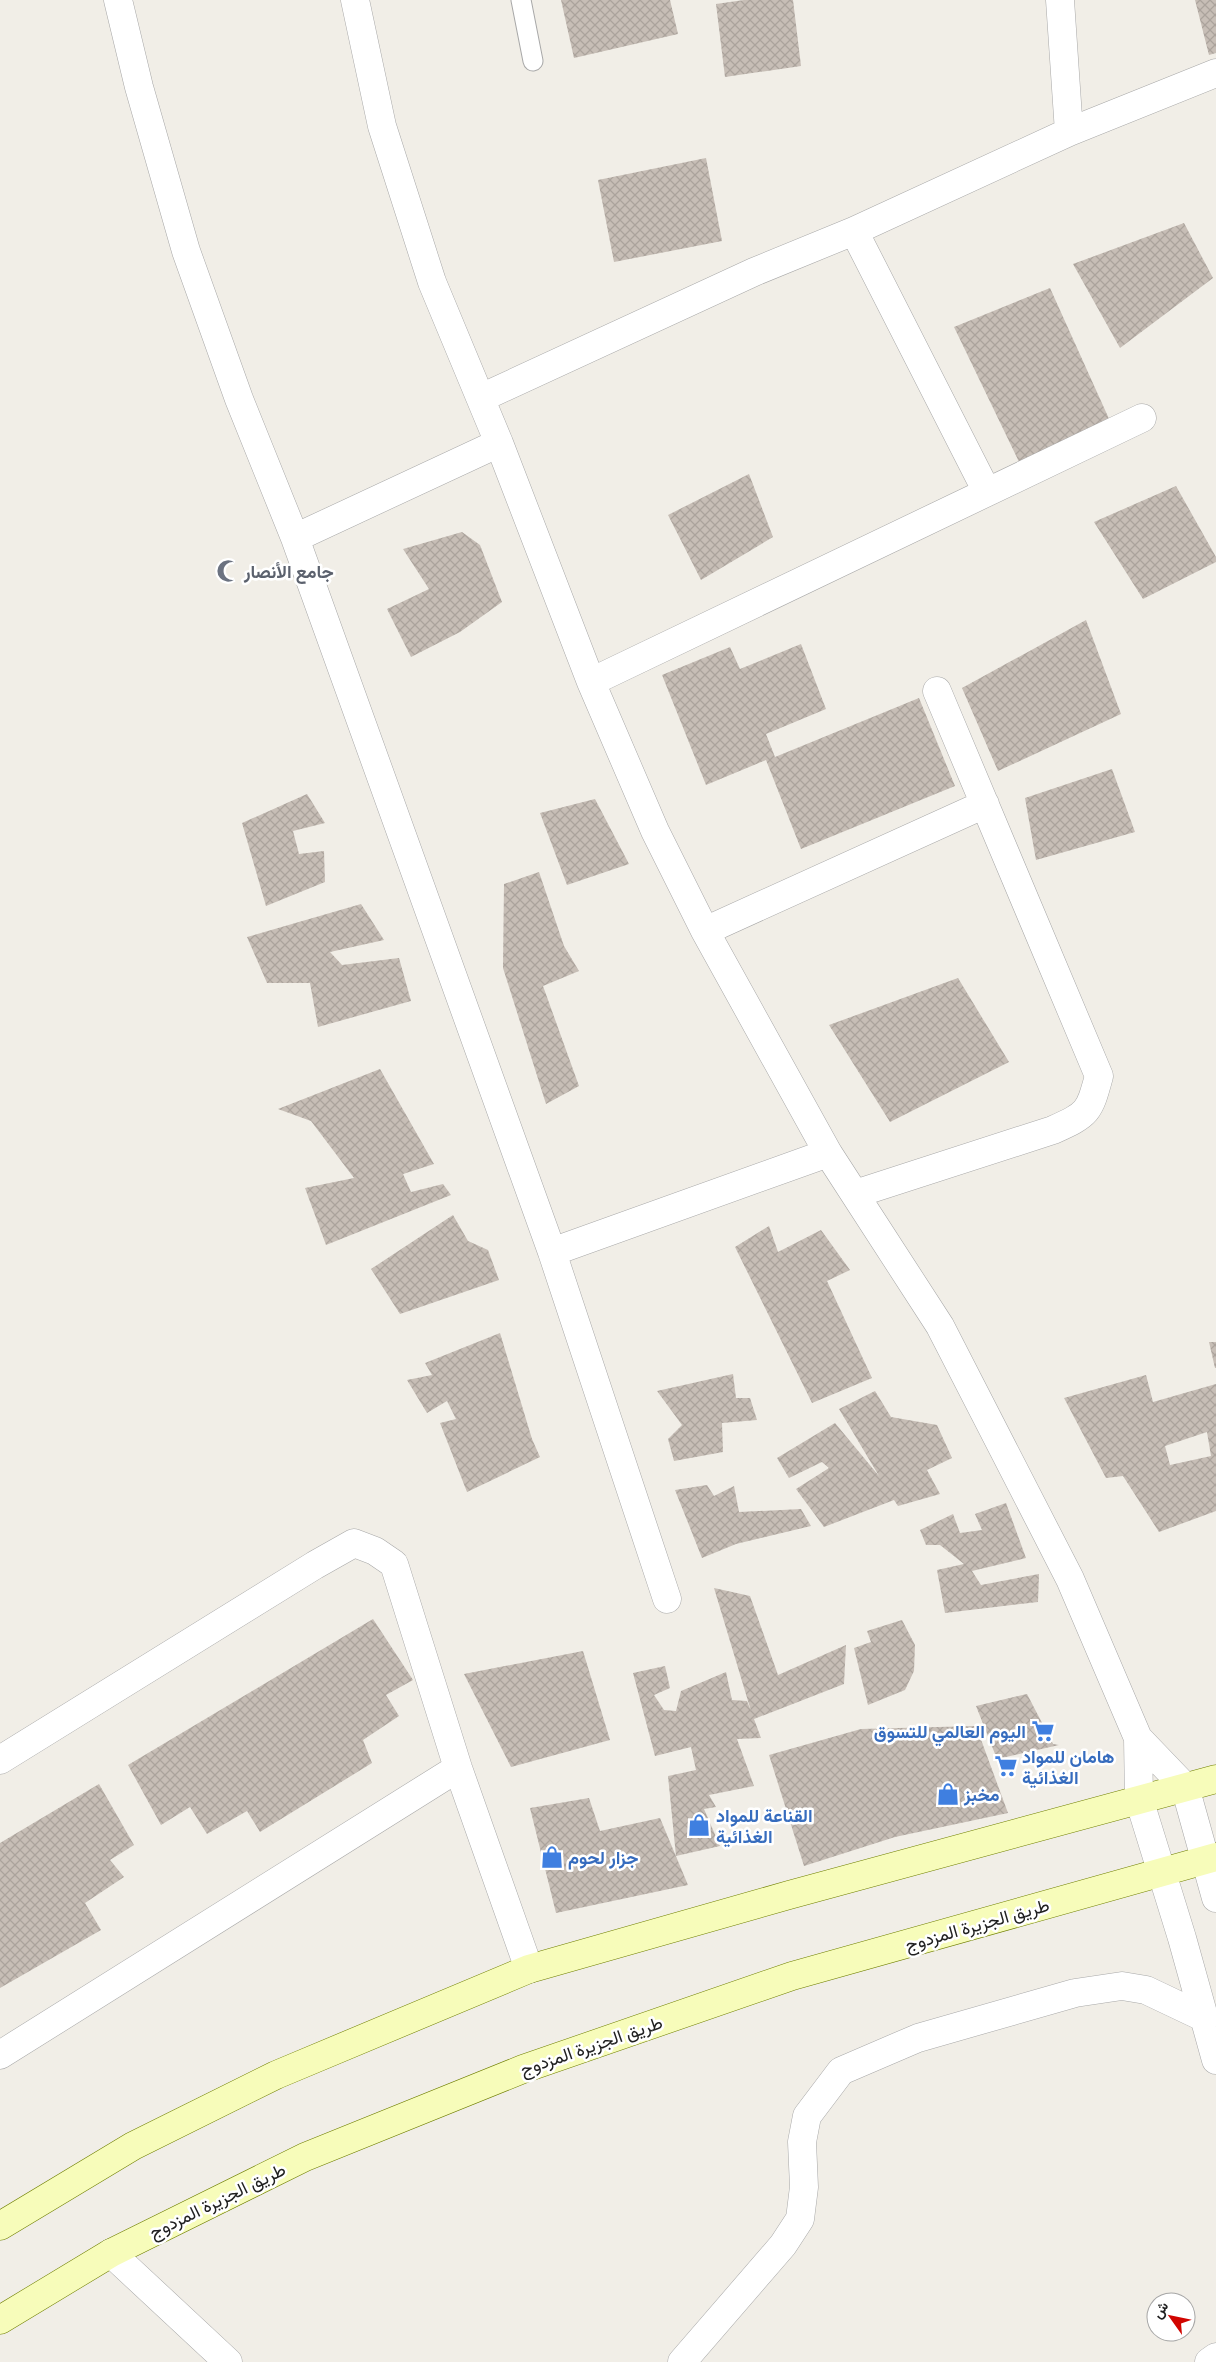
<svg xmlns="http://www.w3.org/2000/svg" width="1216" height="2362" viewBox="0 0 1216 2362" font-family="Ubuntu,Vazirmatn,sans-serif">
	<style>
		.building { fill: url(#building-cross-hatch); fill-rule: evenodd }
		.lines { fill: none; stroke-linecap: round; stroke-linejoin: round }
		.lane-casing { stroke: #a8a8a8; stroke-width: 21 }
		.street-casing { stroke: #a8a8a8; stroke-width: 29 }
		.secondary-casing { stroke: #6f7f00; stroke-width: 29 }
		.lane { stroke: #fff; stroke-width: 19 }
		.street { stroke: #fff; stroke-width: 28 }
		.secondary { stroke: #f7fcba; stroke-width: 28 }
		.labels { text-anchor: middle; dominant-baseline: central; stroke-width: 5; stroke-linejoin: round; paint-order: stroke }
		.worship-label { font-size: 18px; font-weight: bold; fill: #5b616d; stroke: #fff; text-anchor: start }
		.shop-label { font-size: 18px; font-weight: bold; fill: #366cbe; stroke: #fff; text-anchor: start }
		.street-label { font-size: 18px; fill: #212121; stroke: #fff }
	</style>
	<defs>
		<pattern id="building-cross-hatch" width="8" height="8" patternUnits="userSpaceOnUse" patternTransform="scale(1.25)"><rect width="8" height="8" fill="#c7beb6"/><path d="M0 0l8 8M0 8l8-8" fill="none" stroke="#aba39c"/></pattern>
	</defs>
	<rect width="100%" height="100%" fill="#f1eee7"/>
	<path class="building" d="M561,0H670L678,34L574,58Z
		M744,0H793L801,66L725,77L716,4Z
		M1195,0H1216V53L1209,55Z
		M706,158L722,241L614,262L598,180Z
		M1184,223L1213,278L1120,348L1073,264Z
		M1050,288L1110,421L1020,464L954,327Z
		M749,474L773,537L701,580L668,515Z
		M1176,486L1216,557V562L1143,599L1094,522Z
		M462,532L480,545L502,602L460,632L411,657L387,609L429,589L403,549Z
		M1086,620L1121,714L998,771L962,688Z
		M801,644L826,709L766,734L775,757L919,698L955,786L801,849L766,760L706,785L662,675L730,647L740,669Z
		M1112,769L1135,832L1036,860L1025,798Z
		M307,794L325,823L293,831L299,854L324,851L325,882L266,906L242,823Z
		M595,799L629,864L567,885L540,813Z
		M539,872L564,946L579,971L543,986L579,1086L546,1104L503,968L504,884Z
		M361,904L384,940L330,952L342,965L399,958L411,1001L318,1027L310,983H267L247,937Z
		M958,978L1009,1062L890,1122L829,1025Z
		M380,1069L434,1164L403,1174L411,1192L443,1184L451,1195L326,1245L305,1188L354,1178L311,1121L278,1109Z
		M453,1215L468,1241L488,1250L499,1280L400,1314L371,1269Z
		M769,1226L778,1252L821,1230L850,1270L827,1281L872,1378L812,1403L735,1247Z
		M500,1333L532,1439L540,1457L467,1492L440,1423L456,1419L447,1401L427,1413L407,1380L432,1375L425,1363Z
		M1209,1342H1216V1368H1215Z
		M733,1374L736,1398H750L757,1420L722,1423L723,1452L674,1461L668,1439L682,1425L657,1391Z
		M1146,1375L1153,1402L1216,1384V1511L1159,1532L1123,1476L1106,1478L1064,1398ZM1207,1432L1211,1456L1170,1465L1165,1446Z
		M875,1391L891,1417L937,1425L952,1458L927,1470L940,1494L898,1506L894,1500L824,1527L796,1489L829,1468L822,1462L789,1478L777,1458L835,1423L879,1476L839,1409Z
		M707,1485L714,1496L734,1486L739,1512L801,1509L811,1526L736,1544L702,1558L675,1490Z
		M1006,1503L1026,1558L972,1571L981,1585L1039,1574L1038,1602L945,1613L937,1570L964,1564L940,1545H926L920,1530L953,1514L960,1533L982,1530L975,1514Z
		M714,1588L750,1596L778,1675L846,1645L844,1684L754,1719L761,1738L737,1739L754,1786L709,1795L716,1807L704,1809L720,1846L676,1856L668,1776L696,1770L691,1747L655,1756L633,1673L665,1666L670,1688L654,1695L664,1710L676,1711L681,1691L726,1672L732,1700L747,1701L751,1711Z
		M373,1619L413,1680L386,1695L399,1716L363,1740L372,1763L260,1832L247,1811L207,1834L190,1807L161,1825L128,1765Z
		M902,1620L915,1645L914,1671L905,1690L868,1705L854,1648L871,1642L867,1631Z
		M583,1651L610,1740L511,1767L464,1674Z
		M1027,1694L1053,1744L1059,1745L997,1759L976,1706Z
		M976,1726L1008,1813L895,1837L804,1866L769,1755L861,1729Z
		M99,1784L134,1845L110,1860L124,1877L85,1903L101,1930L0,1988V1843Z
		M589,1798L600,1831L660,1818L688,1885L556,1913L530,1808Z"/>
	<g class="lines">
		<defs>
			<path id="lane" d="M521,0L533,61"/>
			<path id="street" d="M118,0L139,87L186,251L239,399L295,538L552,1252L667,1599
				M355,0L382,126L432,282L499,443L591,682L655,831L705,931L828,1153L940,1326L1070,1579L1138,1738L1185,1787L1216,1898
				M1060,0L1069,132
				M854,231L987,492
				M481,398L754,272L854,231L1069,132L1216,73
				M295,538L499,443
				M591,682L1142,418
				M705,931L985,804
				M855,1194L1053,1130C1088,1114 1089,1113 1099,1076L937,691
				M552,1252L828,1153
				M1138,1738L1139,1799L1182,1938L1216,2060
				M0,1760L315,1565L354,1543L375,1551L394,1564L458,1768L529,1969
				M0,2055L458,1768
				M111,2253L228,2362
				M682,2362L783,2245L800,2219L804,2187L802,2142L807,2116L841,2071L918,2038L1075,1993L1122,1986L1146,1990L1205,2018
				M1209,2362L1216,2357"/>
			<path id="secondary" d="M0,2226L133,2146L276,2075L529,1969L789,1895L1216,1779
				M0,2320L111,2253L305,2157L523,2069L792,1976L1216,1857"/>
		</defs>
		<use href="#lane" class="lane-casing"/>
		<use href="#street" class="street-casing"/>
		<use href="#secondary" class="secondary-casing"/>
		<use href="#lane" class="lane"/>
		<use href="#street" class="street"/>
		<use href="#secondary" class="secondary"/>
	</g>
	<defs>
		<symbol id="mosque-bare" viewBox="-9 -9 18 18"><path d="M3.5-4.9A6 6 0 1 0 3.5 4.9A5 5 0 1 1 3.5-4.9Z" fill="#6b7280" stroke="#fff" stroke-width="2.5" paint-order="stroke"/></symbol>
		<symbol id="supermarket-bare" viewBox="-9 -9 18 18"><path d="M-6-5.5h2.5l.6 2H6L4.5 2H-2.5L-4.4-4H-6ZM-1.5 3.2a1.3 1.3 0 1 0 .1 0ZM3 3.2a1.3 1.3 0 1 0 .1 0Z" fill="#3f7fe0" stroke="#fff" stroke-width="2.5" paint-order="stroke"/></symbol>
		<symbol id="shop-bare" viewBox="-9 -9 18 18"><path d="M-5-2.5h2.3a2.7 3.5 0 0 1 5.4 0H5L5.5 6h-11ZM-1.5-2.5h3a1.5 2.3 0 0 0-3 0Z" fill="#3f7fe0" stroke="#fff" stroke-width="2.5" paint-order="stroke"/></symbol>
	</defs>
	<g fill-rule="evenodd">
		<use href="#mosque-bare" x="212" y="555" width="32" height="32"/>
		<use href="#supermarket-bare" x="1027" y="1715" width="32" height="32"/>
		<use href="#supermarket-bare" x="990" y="1750" width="32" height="32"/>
		<use href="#shop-bare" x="932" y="1778" width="32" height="32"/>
		<use href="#shop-bare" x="683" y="1809" width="32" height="32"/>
		<use href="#shop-bare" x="536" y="1841" width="32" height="32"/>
	</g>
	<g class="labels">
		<g class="worship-label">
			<text x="244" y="571">جامع الأنصار</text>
		</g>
		<g class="shop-label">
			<text x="1026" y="1731" text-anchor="end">اليوم العالمي للتسوق</text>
			<text x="1022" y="1756">هامان للمواد<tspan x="1022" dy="21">الغذائية</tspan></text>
			<text x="964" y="1794">مخبز</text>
			<text x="716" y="1815">القناعة للمواد<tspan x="716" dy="21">الغذائية</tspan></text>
			<text x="568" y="1857">جزار لحوم</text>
		</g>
		<g class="street-label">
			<text transform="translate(977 1924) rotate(-16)">طريق الجزيرة المزدوج</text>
			<text transform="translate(591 2045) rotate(-19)">طريق الجزيرة المزدوج</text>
			<text transform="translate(217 2200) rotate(-26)">طريق الجزيرة المزدوج</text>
		</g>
	</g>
	<g transform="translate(1171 2317) rotate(303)"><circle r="24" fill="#ffffff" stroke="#a6a6a6"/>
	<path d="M0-4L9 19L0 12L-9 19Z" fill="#d10500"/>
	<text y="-8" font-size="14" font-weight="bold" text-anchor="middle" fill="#212121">ش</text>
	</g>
</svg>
